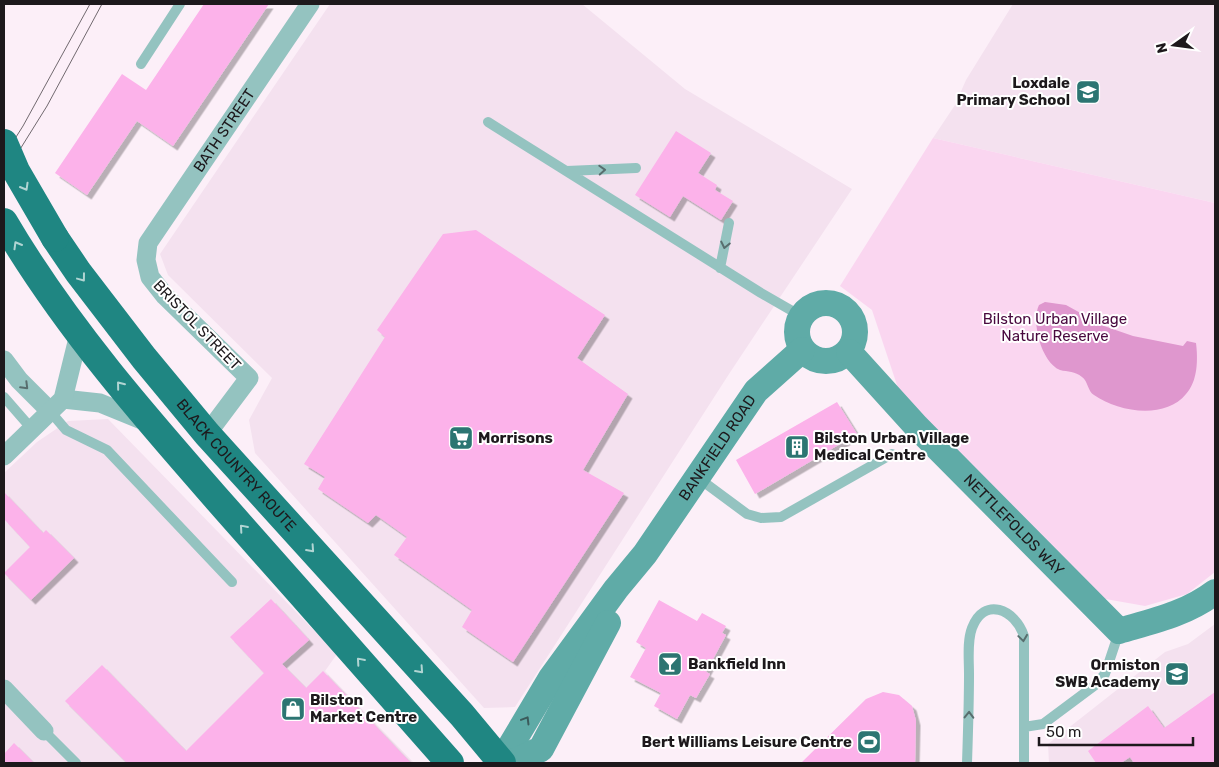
<svg xmlns="http://www.w3.org/2000/svg" width="1219" height="767" viewBox="0 0 1219 767" font-family="Rubik,sans-serif">
	<style>
		.built { fill: #f4e1ef }
		.green { fill: #fad6f0 }
		.water { fill: #df97ce }
		.building { fill: #fcb2ea; filter: url(#shadow) }
		.lines { fill: none; stroke-linecap: round; stroke-linejoin: round }
		.lane { stroke: #94c3c0; stroke-width: 10 }
		.street { stroke: #94c3c0; stroke-width: 19 }
		.secondary { stroke: #5faba7; stroke-width: 26 }
		.highway { stroke: #1f8682; stroke-width: 28 }
		.tram { stroke: #71696f; stroke-width: 1 }
		.highway-bridge { stroke: #1f8682; stroke-width: 28 }
		.oneway { stroke: #586e6e }
		.oneway2 { stroke: #b1d5d3 }
		.oneway3 { stroke: #3b5b5b }
		.labels { text-anchor: middle; dominant-baseline: central; stroke-width: 4; stroke-linejoin: round; paint-order: stroke }
		.poi-label { font-size: 15px; font-weight: bold; fill: #1d191c; stroke: #fff; text-anchor: start }
		.street-label { font-size: 15px; fill: #1d191c; stroke: #fff }
		.park-label { font-size: 15px; fill: #49093f; stroke: #fff }
	</style>
	<defs>
		<filter id="shadow"><feDropShadow dx="4.5" dy="4.5" stdDeviation="0" flood-color="#0004"/></filter>
	</defs>
	<rect width="100%" height="100%" fill="#fceff8"/>
	<path class="built" d="M330,4H582L685,89L852,189L729,374L515,707L484,708L255,453L249,420L272,378L168,275L160,254Z
		M1013,4H1215V203L933,138L955,105L966,80Z
		M108,419L337,654L325,671L414,763H4V473L37,442L68,421Z
		M1215,624V763H1049L1048,744L1165,652L1188,644Z"/>
	<path class="green" d="M933,138L1215,203V572L1187,594L1145,606L1100,598L901,397L872,310L840,286Z"/>
	<path class="water" d="M1045,302L1066,305L1104,326L1133,336L1183,346L1187,341L1196,343C1198,359 1198,381 1186,394C1165,420 1118,412 1094,395C1088,392 1088,381 1082,377C1075,371 1068,372 1060,370C1041,362 1031,321 1039,305Z"/>
	<path class="building" d="M204,4H269L173,146L137,121L87,195L55,173L122,74L146,90Z
		M676,131L711,153L698,173L717,185L715,190L733,201L721,220L683,196L670,217L635,195Z
		M476,230L605,315L577,358L628,394L583,470L624,493L513,662L462,627L472,610L394,555L407,537L376,515L368,523L318,489L325,477L304,464L385,337L377,330L443,234Z
		M837,402L857,434L755,494L736,460Z
		M4,492L43,533L46,530L74,558L31,600L4,573L30,547L4,519Z
		M271,599L309,640L282,664L306,688L323,671L411,763H127L65,701L102,665L186,751L264,673L230,637Z
		M659,600L697,621L702,613L726,626L722,633L726,635L706,672L710,674L696,698L690,695L677,719L654,706L661,693L630,677L646,648L636,642Z
		M883,692L899,695L912,706L916,721L915,763H801L866,699Z
		M1215,692V763H1134L1130,757L1121,763H1096L1088,751L1148,706L1164,728Z
		M14,743L34,763H4V754Z"/>
	<g class="lines">
		<path class="lane" d="M141,64L180,4
			M488,122L761,293L801,316
			M567,171L636,168
			M720,268L729,223
			M4,397L31,428
			M49,410L66,430L107,450L232,582
			M697,477L747,514L761,518L781,517L892,454
			M1024,727L1043,724L1094,686L1105,674L1119,632
			M44,731L76,763
			M967,763C968,733 969,704 969,674C969,659 967,641 972,628C984,596 1015,609 1024,636V763"/>
		<g class="street">
			<path d="M4,360L19,380L49,410"/>
			<path d="M63,399L100,403L149,423"/>
			<path id="s1" d="M207,434L249,378L165,296L150,277L146,260L148,243L310,4"/>
			<path d="M4,456L63,399L79,334"/>
			<path d="M4,689L44,731"/>
		</g>
		<g class="secondary">
			<circle cx="826" cy="332" r="29"/>
			<path id="s2" d="M849,352L917,427L1119,631C1153,621 1186,614 1215,592"/>
			<path id="s3" d="M501,762L551,678L616,589L645,554L756,391L802,350"/>
			<path d="M497,763L516,761L541,749L608,623"/>
		</g>
		<g class="highway">
			<path d="M4,222C65,326 145,417 225,508C300,593 376,678 450,763"/>
			<path id="s4" d="M55,238L78,272L144,358L207,434L462,715L502,763"/>
		</g>
		<path class="tram" d="M4,156L23,126L90,4
			M4,175L47,106L102,4"/>
		<path class="highway-bridge" d="M4,143L16,171L55,238"/>
	</g>
	<defs><path id="oneway-chevron" d="M-2-3.5L2.5 0L-2 3.5" fill="none" stroke-width="1.6" stroke-linecap="round" stroke-linejoin="round" transform="scale(1.25)"/></defs>
	<g class="oneway">
		<use href="#oneway-chevron" transform="translate(602 170) rotate(-3)"/>
		<use href="#oneway-chevron" transform="translate(725 245) rotate(102)"/>
		<use href="#oneway-chevron" transform="translate(25 386) rotate(45)"/>
		<use href="#oneway-chevron" transform="translate(1023 638) rotate(82)"/>
		<use href="#oneway-chevron" transform="translate(969 715) rotate(-89)"/>
	</g>
	<g class="oneway2">
		<use href="#oneway-chevron" transform="translate(25 187) rotate(60)"/>
		<use href="#oneway-chevron" transform="translate(17 245) rotate(-120)"/>
		<use href="#oneway-chevron" transform="translate(82 278) rotate(53)"/>
		<use href="#oneway-chevron" transform="translate(120 385) rotate(-129)"/>
		<use href="#oneway-chevron" transform="translate(243 528) rotate(-131)"/>
		<use href="#oneway-chevron" transform="translate(311 549) rotate(48)"/>
		<use href="#oneway-chevron" transform="translate(360 661) rotate(-131)"/>
		<use href="#oneway-chevron" transform="translate(420 670) rotate(48)"/>
	</g>
	<use class="oneway3" href="#oneway-chevron" transform="translate(526 720) rotate(-59)"/>
	<defs>
		<symbol id="school-square" viewBox="-11 -11 22 22"><rect x="-9" y="-9" width="18" height="18" rx="4" fill="#2c7572" stroke="#fff"/><path d="M0-5L7-2L0 1L-7-2ZM-4 1L0 2.5L4 1V4Q0 6-4 4Z" fill="#fff"/></symbol>
		<symbol id="supermarket-square" viewBox="-11 -11 22 22"><rect x="-9" y="-9" width="18" height="18" rx="4" fill="#2c7572" stroke="#fff"/><path d="M-6-5.5h2.5l.6 2H6L4.5 2H-2.5L-4.4-4H-6ZM-1.5 3.2a1.3 1.3 0 1 0 .1 0ZM3 3.2a1.3 1.3 0 1 0 .1 0Z" fill="#fff"/></symbol>
		<symbol id="building-square" viewBox="-11 -11 22 22"><rect x="-9" y="-9" width="18" height="18" rx="4" fill="#2c7572" stroke="#fff"/><path d="M-4-6H4V6H1V3H-1V6H-4ZM-2.5-4.3h1.7v1.8h-1.7ZM.8-4.3h1.7v1.8H.8ZM-2.5-1h1.7V.8h-1.7ZM.8-1h1.7V.8H.8Z" fill="#fff"/></symbol>
		<symbol id="bar-square" viewBox="-11 -11 22 22"><rect x="-9" y="-9" width="18" height="18" rx="4" fill="#2c7572" stroke="#fff"/><path d="M-6-5H6L.8 .8V4.5H3.5V6h-7V4.5H-.8V.8Z" fill="#fff"/></symbol>
		<symbol id="shop-square" viewBox="-11 -11 22 22"><rect x="-9" y="-9" width="18" height="18" rx="4" fill="#2c7572" stroke="#fff"/><path d="M-5-2.5h2.3a2.7 3.5 0 0 1 5.4 0H5L5.5 6h-11ZM-1.5-2.5h3a1.5 2.3 0 0 0-3 0Z" fill="#fff"/></symbol>
		<symbol id="stadium-square" viewBox="-11 -11 22 22"><rect x="-9" y="-9" width="18" height="18" rx="4" fill="#2c7572" stroke="#fff"/><path d="M0-5a6.5 5 0 1 0 0 10a6.5 5 0 1 0 0-10ZM-3.5-1.8h7v3.6h-7Z" fill="#fff"/></symbol>
	</defs>
	<g fill-rule="evenodd">
		<use href="#school-square" x="1074" y="78" width="28" height="28"/>
		<use href="#supermarket-square" x="447" y="424" width="28" height="28"/>
		<use href="#building-square" x="783" y="433" width="28" height="28"/>
		<use href="#bar-square" x="656" y="650" width="28" height="28"/>
		<use href="#school-square" x="1163" y="660" width="28" height="28"/>
		<use href="#shop-square" x="279" y="695" width="28" height="28"/>
		<use href="#stadium-square" x="855" y="728" width="28" height="28"/>
	</g>
	<g class="labels">
		<g class="poi-label">
			<text x="1070" y="83" text-anchor="end">Loxdale<tspan x="1070" dy="17">Primary School</tspan></text>
			<text x="478" y="438">Morrisons</text>
			<text x="814" y="438">Bilston Urban Village<tspan x="814" dy="17">Medical Centre</tspan></text>
			<text x="688" y="664">Bankfield Inn</text>
			<text x="1160" y="665" text-anchor="end">Ormiston<tspan x="1160" dy="17">SWB Academy</tspan></text>
			<text x="310" y="700">Bilston<tspan x="310" dy="17">Market Centre</tspan></text>
			<text x="852" y="742" text-anchor="end">Bert Williams Leisure Centre</text>
		</g>
		<g class="street-label">
			<text stroke="none"><textPath href="#s1" startOffset="382">BATH STREET</textPath></text>
			<text transform="translate(197 325) rotate(46)">BRISTOL STREET</text>
			<text stroke="none"><textPath href="#s3" startOffset="382">BANKFIELD ROAD</textPath></text>
			<text stroke="none"><textPath href="#s4" startOffset="291">BLACK COUNTRY ROUTE</textPath></text>
			<text stroke="none"><textPath href="#s2" startOffset="239">NETTLEFOLDS WAY</textPath></text>
		</g>
		<g class="park-label">
			<text x="1055" y="319">Bilston Urban Village<tspan x="1055" dy="17">Nature Reserve</tspan></text>
		</g>
	</g>
	<rect width="1219" height="767" fill="none" stroke="#1d191c" stroke-width="10"/>
	<g transform="translate(1174 45) rotate(256)" stroke="#ffffff" stroke-width="4" paint-order="stroke">
	<path d="M0-4L9 19L0 12L-9 19Z" fill="#1d191c"/>
	<text y="-8" font-size="14" font-weight="bold" text-anchor="middle" fill="#1d191c">N</text>
	</g>
	<path d="M1039 737v8h154v-8" fill="none" stroke="#1d191c" stroke-width="2.5"/>
	<text x="1046" y="737" font-size="15" fill="#1d191c" stroke="#ffffff" stroke-width="4" paint-order="stroke">50 m</text>
</svg>
